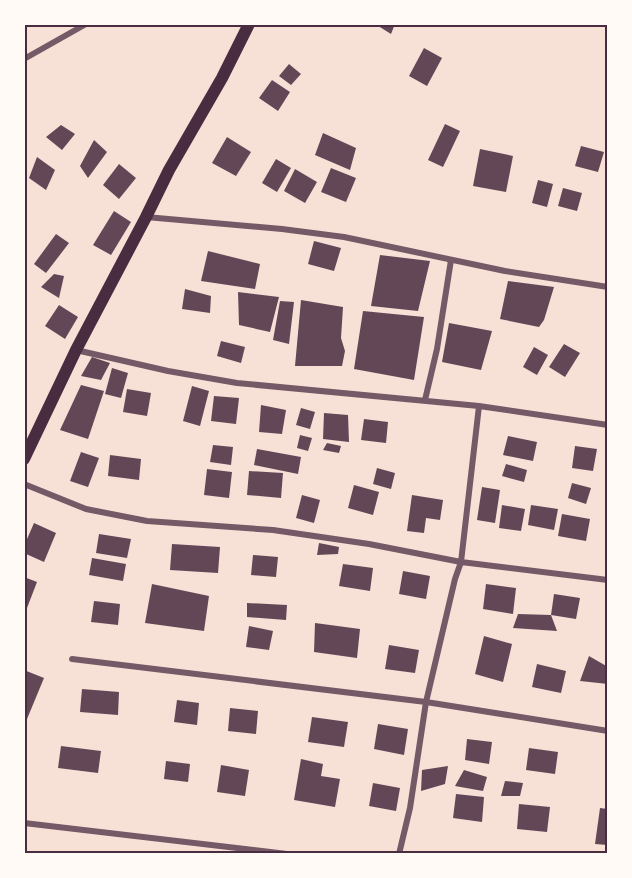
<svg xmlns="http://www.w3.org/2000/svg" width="632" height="878" viewBox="0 0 632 878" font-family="'Fira Sans',sans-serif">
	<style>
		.building { fill: #644757 }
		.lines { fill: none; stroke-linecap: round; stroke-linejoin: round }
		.minor { stroke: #755966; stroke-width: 6 }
		.secondary { stroke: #4a2c40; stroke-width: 12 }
		.neatline { fill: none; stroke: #4a2c40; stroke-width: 2 }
	</style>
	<rect width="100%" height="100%" fill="#f7e1d7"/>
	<path class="building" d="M375,24H395L391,34Z
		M424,48L442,58L427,86L409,76Z
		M289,64L301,74L291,85L279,76Z
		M272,80L290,92L278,111L259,98Z
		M445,124L460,131L443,167L428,160Z
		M61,125L75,134L62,150L46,137Z
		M323,133L356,148L350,170L315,155Z
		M227,137L251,152L236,176L212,163Z
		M94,140L107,152L88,178L80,166Z
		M581,146L604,152L598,172L575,166Z
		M480,149L513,156L506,192L473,186Z
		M37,157L55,170L46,190L29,178Z
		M276,159L291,168L277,192L262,183Z
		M119,164L136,178L119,199L103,185Z
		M331,168L356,178L346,202L321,192Z
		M295,169L317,182L305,203L284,191Z
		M538,180L553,184L547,207L532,203Z
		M563,188L582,193L577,211L558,206Z
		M114,211L131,222L111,255L93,245Z
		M56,234L69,243L46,273L34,264Z
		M314,241L341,248L334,271L308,264Z
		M208,251L260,264L255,289L201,281Z
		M380,255L430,261L418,311L371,306Z
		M54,274L64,276L59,298L41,287Z
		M508,281L554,287L544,320L539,327L500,319Z
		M185,289L211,296L210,313L182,309Z
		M238,292L279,297L270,332L239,325Z
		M301,300L343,307L341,338L345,351L342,366H295Z
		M280,301L294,302L289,344L273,340Z
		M59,305L78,317L65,339L45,326Z
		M363,311L424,317L414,380L354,369Z
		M449,323L492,331L481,370L442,362Z
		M221,341L245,347L241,363L217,356Z
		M564,344L580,353L565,377L549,367Z
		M534,347L548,355L537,375L523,367Z
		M92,357L110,363L101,380L81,376Z
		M112,368L128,373L121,398L105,394Z
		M81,385L104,391L88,439L60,430Z
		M192,386L209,391L200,426L183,421Z
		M127,389L151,393L147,416L123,412Z
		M214,396L239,398L236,424L211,421Z
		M261,405L286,410L282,434L259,432Z
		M301,408L315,412L310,429L296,425Z
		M324,413L348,415L349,442L323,439Z
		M364,419L388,422L386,443L361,440Z
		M300,435L312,438L308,451L297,448Z
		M508,436L537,442L533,461L503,455Z
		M327,443L341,446L339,453L323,450Z
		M213,445L233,447L231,465L210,462Z
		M575,446L597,449L593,471L572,468Z
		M257,449L301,457L298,474L254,465Z
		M81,452L99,458L88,487L70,481Z
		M110,455L141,459L139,480L108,476Z
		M506,464L527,470L524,482L502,476Z
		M377,468L395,473L391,489L373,484Z
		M207,469L232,472L229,498L204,495Z
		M249,471L283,473L281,498L247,495Z
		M572,483L591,488L586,504L568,498Z
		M354,485L379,492L373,515L348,508Z
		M482,487L500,490L495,523L477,520Z
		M302,495L320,500L314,523L296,518Z
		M412,495L443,500L440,520L426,518L424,533L407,531Z
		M502,505L525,509L521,531L499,528Z
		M531,505L558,509L554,530L528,525Z
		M562,514L590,519L586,541L558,536Z
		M34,523L56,533L44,562L24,553V546Z
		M99,534L131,539L127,558L96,553Z
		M319,543L339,547L338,554L317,555Z
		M172,544L220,547L218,573L170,570Z
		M253,555L278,557L276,577L251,575Z
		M92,558L126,564L123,581L89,575Z
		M343,564L373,568L370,591L339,586Z
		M403,571L430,576L426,599L399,594Z
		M24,577L37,582L27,608L24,607Z
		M152,584L209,596L204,631L145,623Z
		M486,584L516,588L513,614L483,609Z
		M554,594L580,598L576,619L551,615Z
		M94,601L120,604L118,625L91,622Z
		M247,603L287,605L286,620L247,617Z
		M518,614L551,615L557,631L513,628Z
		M315,623L360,629L357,658L314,652Z
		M249,626L273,631L269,650L246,647Z
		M484,636L512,644L503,682L475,674Z
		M389,645L419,650L415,673L385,669Z
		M589,656L608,667V684L580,681Z
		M537,664L566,671L561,693L532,687Z
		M24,670L44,678L27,719L24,718Z
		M82,689L119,692L118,715L80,712Z
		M177,700L199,703L197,725L174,722Z
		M230,708L258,711L256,734L228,731Z
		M312,717L348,722L344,747L308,742Z
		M378,724L408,729L404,755L374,749Z
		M467,739L492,742L489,764L465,760Z
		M61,746L101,751L98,773L58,768Z
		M529,748L558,752L555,774L526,770Z
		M301,759L323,764L321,776L340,779L335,807L294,800Z
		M166,761L190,764L188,782L164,779Z
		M221,765L249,770L245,796L217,792Z
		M448,766L445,784L421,791L422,770Z
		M464,770L487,777L483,791L455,786Z
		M505,781L523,783L520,796H501Z
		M373,783L400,788L396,811L369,806Z
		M456,794L484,797L482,822L453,818Z
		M519,804L550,807L547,832L517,829Z
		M600,808L608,809V845L595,844Z"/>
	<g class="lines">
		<path class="minor" d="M24,59L86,24
			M146,217L282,229L344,237L505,271L608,287
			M76,350L168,371L237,383L479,406L608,425
			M425,400L437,349L451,260
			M24,484L86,509L147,521L273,530L369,544L461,562L608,580
			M72,659L426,702L608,731
			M24,823L287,854
			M399,854L410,808L426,702L455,579L461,562L479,406"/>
		<path class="secondary" d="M24,459L76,350L146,217L169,170L222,78L249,24"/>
	</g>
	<rect width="632" height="878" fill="none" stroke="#fffaf5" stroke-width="51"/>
	<rect x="26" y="26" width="580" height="826" class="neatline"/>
</svg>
